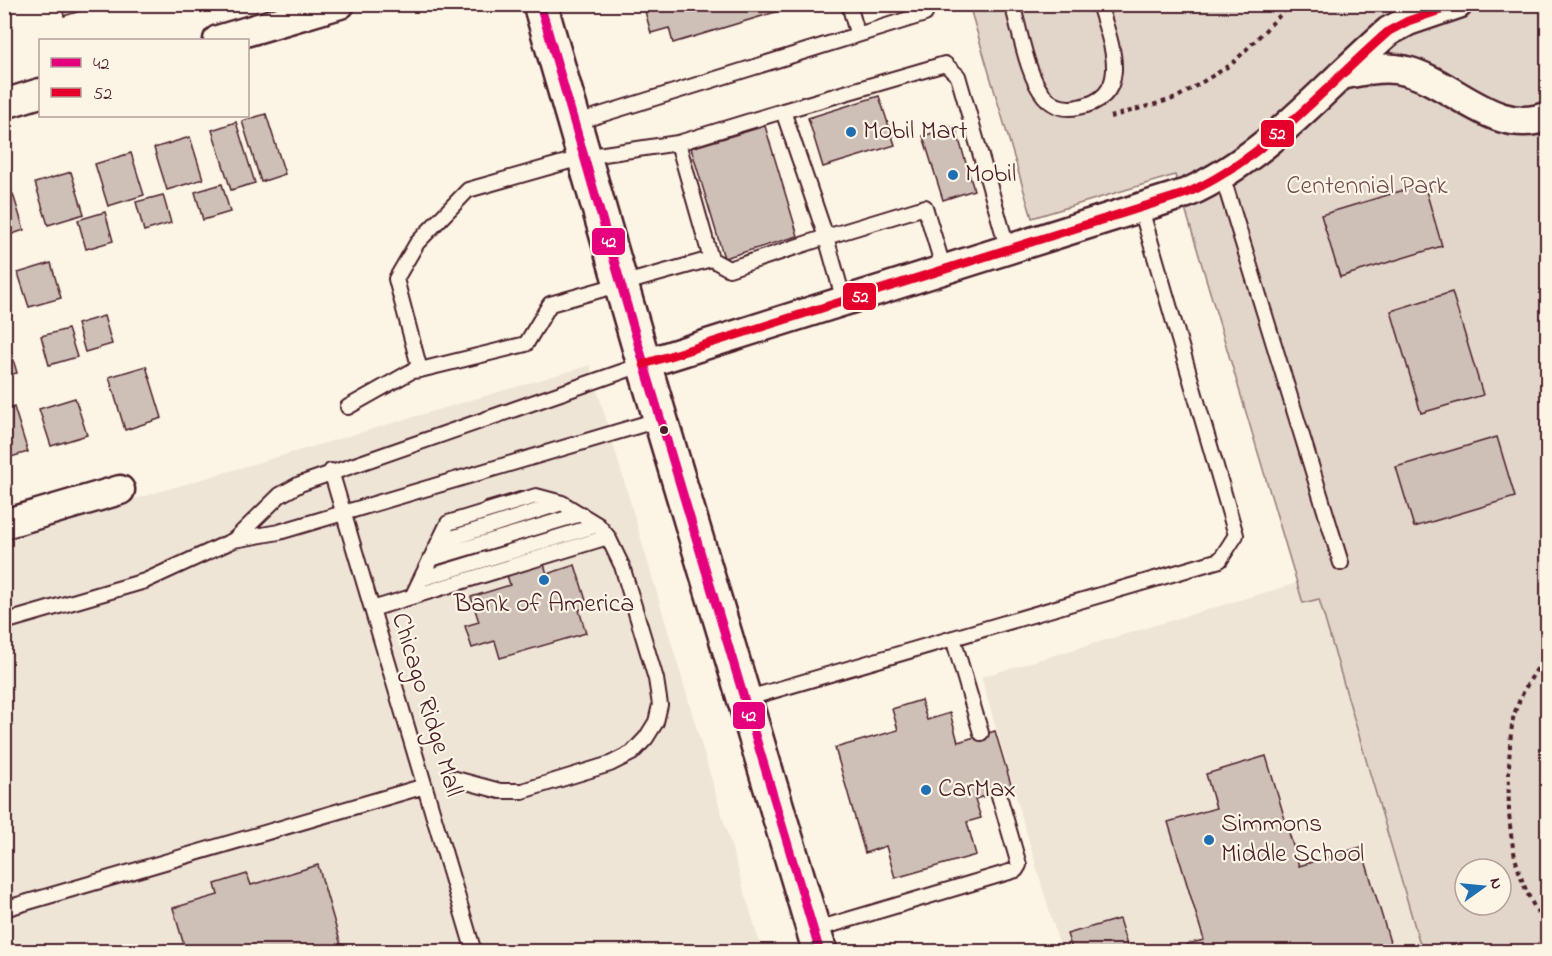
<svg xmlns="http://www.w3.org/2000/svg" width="1552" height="956" viewBox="0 0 1552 956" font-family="'Indie Flower',sans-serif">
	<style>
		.built { fill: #eee5d7 }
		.green { fill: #e2d5ca; stroke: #967a7a; stroke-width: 1.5; fill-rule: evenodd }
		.building { fill: #cfc0b7; stroke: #4a1f2b; stroke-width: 1.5 }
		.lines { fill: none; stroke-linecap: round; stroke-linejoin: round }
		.lane-casing { stroke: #4a1f2b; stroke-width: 18 }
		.street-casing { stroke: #4a1f2b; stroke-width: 33 }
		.primary-casing { stroke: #4a1f2b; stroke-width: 38 }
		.path { stroke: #4a1f2b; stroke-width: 4; stroke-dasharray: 4.5 4.5; stroke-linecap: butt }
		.lane { stroke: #fcf5e5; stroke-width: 14 }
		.street { stroke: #fcf5e5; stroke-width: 28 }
		.primary { stroke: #fcf5e5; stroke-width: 33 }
		.bus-1-casing { stroke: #fcf5e5; stroke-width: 14 }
		.bus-2-casing { stroke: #fcf5e5; stroke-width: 14 }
		.bus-1 { stroke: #e5007d; stroke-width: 9 }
		.bus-2 { stroke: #e4002b; stroke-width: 9 }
		.poi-dot { fill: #1f6fb2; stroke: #fcf5e5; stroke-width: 2 }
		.bus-dot { fill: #4a1f2b; stroke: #fcf5e5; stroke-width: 2 }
		.labels { text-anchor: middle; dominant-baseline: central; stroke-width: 4.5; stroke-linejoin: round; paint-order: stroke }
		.poi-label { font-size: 26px; fill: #4a1f2b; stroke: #fcf5e5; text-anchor: start }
		.park-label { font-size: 26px; fill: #704c53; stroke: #fcf5e5 }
		.street-label { font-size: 26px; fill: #4a1f2b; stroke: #fcf5e5 }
		.line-badge { stroke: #fcf5e5; stroke-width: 2 }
		.badge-label { font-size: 16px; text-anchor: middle; font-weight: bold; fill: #fff }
	</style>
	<rect width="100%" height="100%" fill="#fcf5e5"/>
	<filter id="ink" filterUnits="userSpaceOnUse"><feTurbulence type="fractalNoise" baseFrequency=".0167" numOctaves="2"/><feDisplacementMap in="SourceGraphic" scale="12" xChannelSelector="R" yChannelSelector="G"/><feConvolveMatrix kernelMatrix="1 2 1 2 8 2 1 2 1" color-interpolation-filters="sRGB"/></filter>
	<g filter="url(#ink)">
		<path class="built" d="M590,365L762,951L5,952V537Z
			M1297,583L1303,603L1319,598L1422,951H1061L981,677Z"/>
		<path class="green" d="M969,5H1547V948L1535,952L1422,951L1319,599L1303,603L1175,175L1032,218ZM1465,869H1501V905H1465Z"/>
		<path class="building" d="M61,4H100V5L64,16Z
			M643,4H802L673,43L669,28L651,33Z
			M879,96L895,145L823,167L808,118Z
			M266,114L285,174L261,182L242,121Z
			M236,122L255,183L231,190L212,130Z
			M765,126L798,236L724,258L691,148Z
			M955,126L974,190L943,200L923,136Z
			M190,137L203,179L167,190L154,148Z
			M131,153L144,195L108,206L95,164Z
			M71,172L84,214L48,225L35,183Z
			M222,184L230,212L203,220L195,192Z
			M1424,184L1442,246L1340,277L1321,215Z
			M13,194L24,230L4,237V197Z
			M163,195L171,223L144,231L136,202Z
			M105,212L113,241L86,249L78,220Z
			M51,263L61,298L29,307L18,273Z
			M1452,292L1483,395L1421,413L1391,311Z
			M104,316L112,344L85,352L77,324Z
			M68,329L77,357L49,365L41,336Z
			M9,345L17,373L4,376V346Z
			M146,366L162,418L125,430L109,377Z
			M75,398L87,435L51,446L39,409Z
			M14,407L28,452L4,459V410Z
			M1497,437L1515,497L1414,527L1396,467Z
			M522,491L547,574L575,565L588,607L579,610L586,633L500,658L495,641L472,648L465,626L479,622L471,597L510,585L485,502Z
			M921,700L927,720L950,713L958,742L995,731L1012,788L975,799L981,818L967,822L976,855L895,878L886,846L865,853L835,748L898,730L892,709Z
			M1266,756L1299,866L1361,847L1393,952H1189L1187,944L1204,940L1168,822L1216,808L1206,774Z
			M318,865L343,952H186L173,908L218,895L215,884L247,874L251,885Z
			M1119,919L1129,952H1073L1067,934Z"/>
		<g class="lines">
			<defs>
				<path id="lane" d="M849,4L857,33
					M1012,4C1020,30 1027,76 1044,96C1053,106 1065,110 1078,107C1135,97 1110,41 1099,4
					M783,111L945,64L958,76L1008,250
					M574,123L925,14L922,4
					M678,143L783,111L826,237L925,207L944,270
					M1222,175L1341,563
					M711,259L729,269L826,237L844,301
					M348,407L412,371L420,370L526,344L550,304L711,259L678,143L584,157L468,190L417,243L396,279L420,370
					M331,471L474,952
					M234,540L280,495L300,484L644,364
					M439,542L562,503
					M430,559L581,514
					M421,579L598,525
					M412,597L448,523L536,496L562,503L598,525L608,537L622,566L656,679L660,705L656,722L646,738L632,753L610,764L522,791H500L452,778
					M372,609L608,537
					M4,622L145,581L234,540L279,532L661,419
					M953,638L981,733
					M745,699L1220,560L1236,535L1141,209
					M4,909L425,786
					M814,930L1016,870L1019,865L998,792"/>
				<path id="street" d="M218,40L340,4
					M1341,75C1363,71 1384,65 1406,71C1453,82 1496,138 1548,116
					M4,104L40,93
					M644,364L1187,193C1268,157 1324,87 1389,31L1408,21L1458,4
					M4,524L120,490"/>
				<path id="primary" d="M540,4L644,364L820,952"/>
			</defs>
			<use href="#lane" class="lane-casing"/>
			<use href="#street" class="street-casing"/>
			<use href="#primary" class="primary-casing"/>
			<path class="path" d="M1110,117L1176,98L1232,64L1291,4
				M1548,654C1533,673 1519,696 1513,719C1510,737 1509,757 1509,775C1507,832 1513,880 1548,928"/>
			<use href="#lane" class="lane"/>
			<use href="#street" class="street"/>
			<use href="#primary" class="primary"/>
			<defs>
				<path id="bus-1" d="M540,4L644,364L820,952"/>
				<path id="bus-2" d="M644,364L1187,193C1268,157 1324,87 1389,31L1408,21L1458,4"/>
			</defs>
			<use href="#bus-1" class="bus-1-casing"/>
			<use href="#bus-2" class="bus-2-casing"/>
			<use href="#bus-1" class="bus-1"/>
			<use href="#bus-2" class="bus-2"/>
		</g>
	</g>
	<g class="poi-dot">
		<circle cx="851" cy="132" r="6"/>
		<circle cx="953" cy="175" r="6"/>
		<circle cx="544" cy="580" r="6"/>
		<circle cx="926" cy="790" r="6"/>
		<circle cx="1209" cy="840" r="6"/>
	</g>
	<circle class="bus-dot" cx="664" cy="430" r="5"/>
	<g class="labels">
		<g class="poi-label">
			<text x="863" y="132">Mobil Mart</text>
			<text x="965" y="175">Mobil</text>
			<text x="544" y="605" text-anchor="middle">Bank of America</text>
			<text x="938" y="790">CarMax</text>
			<text x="1221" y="825">Simmons<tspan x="1221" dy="30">Middle School</tspan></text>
		</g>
		<g class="park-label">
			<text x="1367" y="187">Centennial Park</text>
		</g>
		<g class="street-label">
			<text transform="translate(426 705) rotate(73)">Chicago Ridge Mall</text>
		</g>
	</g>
	<g class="line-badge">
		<rect x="1260" y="119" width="35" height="29" rx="6" fill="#e4002b"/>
		<rect x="591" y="227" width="35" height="29" rx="6" fill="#e5007d"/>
		<rect x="842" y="282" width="35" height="29" rx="6" fill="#e4002b"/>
		<rect x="732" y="701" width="34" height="29" rx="6" fill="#e5007d"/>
	</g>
	<g class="badge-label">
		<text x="1277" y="139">52</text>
		<text x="609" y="247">42</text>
		<text x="860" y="302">52</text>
		<text x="749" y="721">42</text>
	</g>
	<rect width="1552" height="956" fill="none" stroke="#fcf5e5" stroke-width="24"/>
	<rect x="12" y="12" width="1528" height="932" fill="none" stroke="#4a1f2b" stroke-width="2" filter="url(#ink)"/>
	<rect x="39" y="39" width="210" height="78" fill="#fcf5e5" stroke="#b59f9b" stroke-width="1.5"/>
	<rect x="51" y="58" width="30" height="9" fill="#e5007d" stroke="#b59f9b" stroke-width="1.5"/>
	<text x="93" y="69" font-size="18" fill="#4a1f2b">42</text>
	<rect x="51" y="88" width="30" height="9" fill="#e4002b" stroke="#b59f9b" stroke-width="1.5"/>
	<text x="93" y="99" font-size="18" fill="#4a1f2b">52</text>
	<g transform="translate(1483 887) rotate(75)"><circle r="28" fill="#fcf5e5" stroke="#b59f9b" stroke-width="1.5"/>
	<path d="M0-4.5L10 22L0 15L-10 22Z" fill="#1f6fb2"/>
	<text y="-9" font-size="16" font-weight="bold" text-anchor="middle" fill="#4a1f2b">N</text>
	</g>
</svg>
